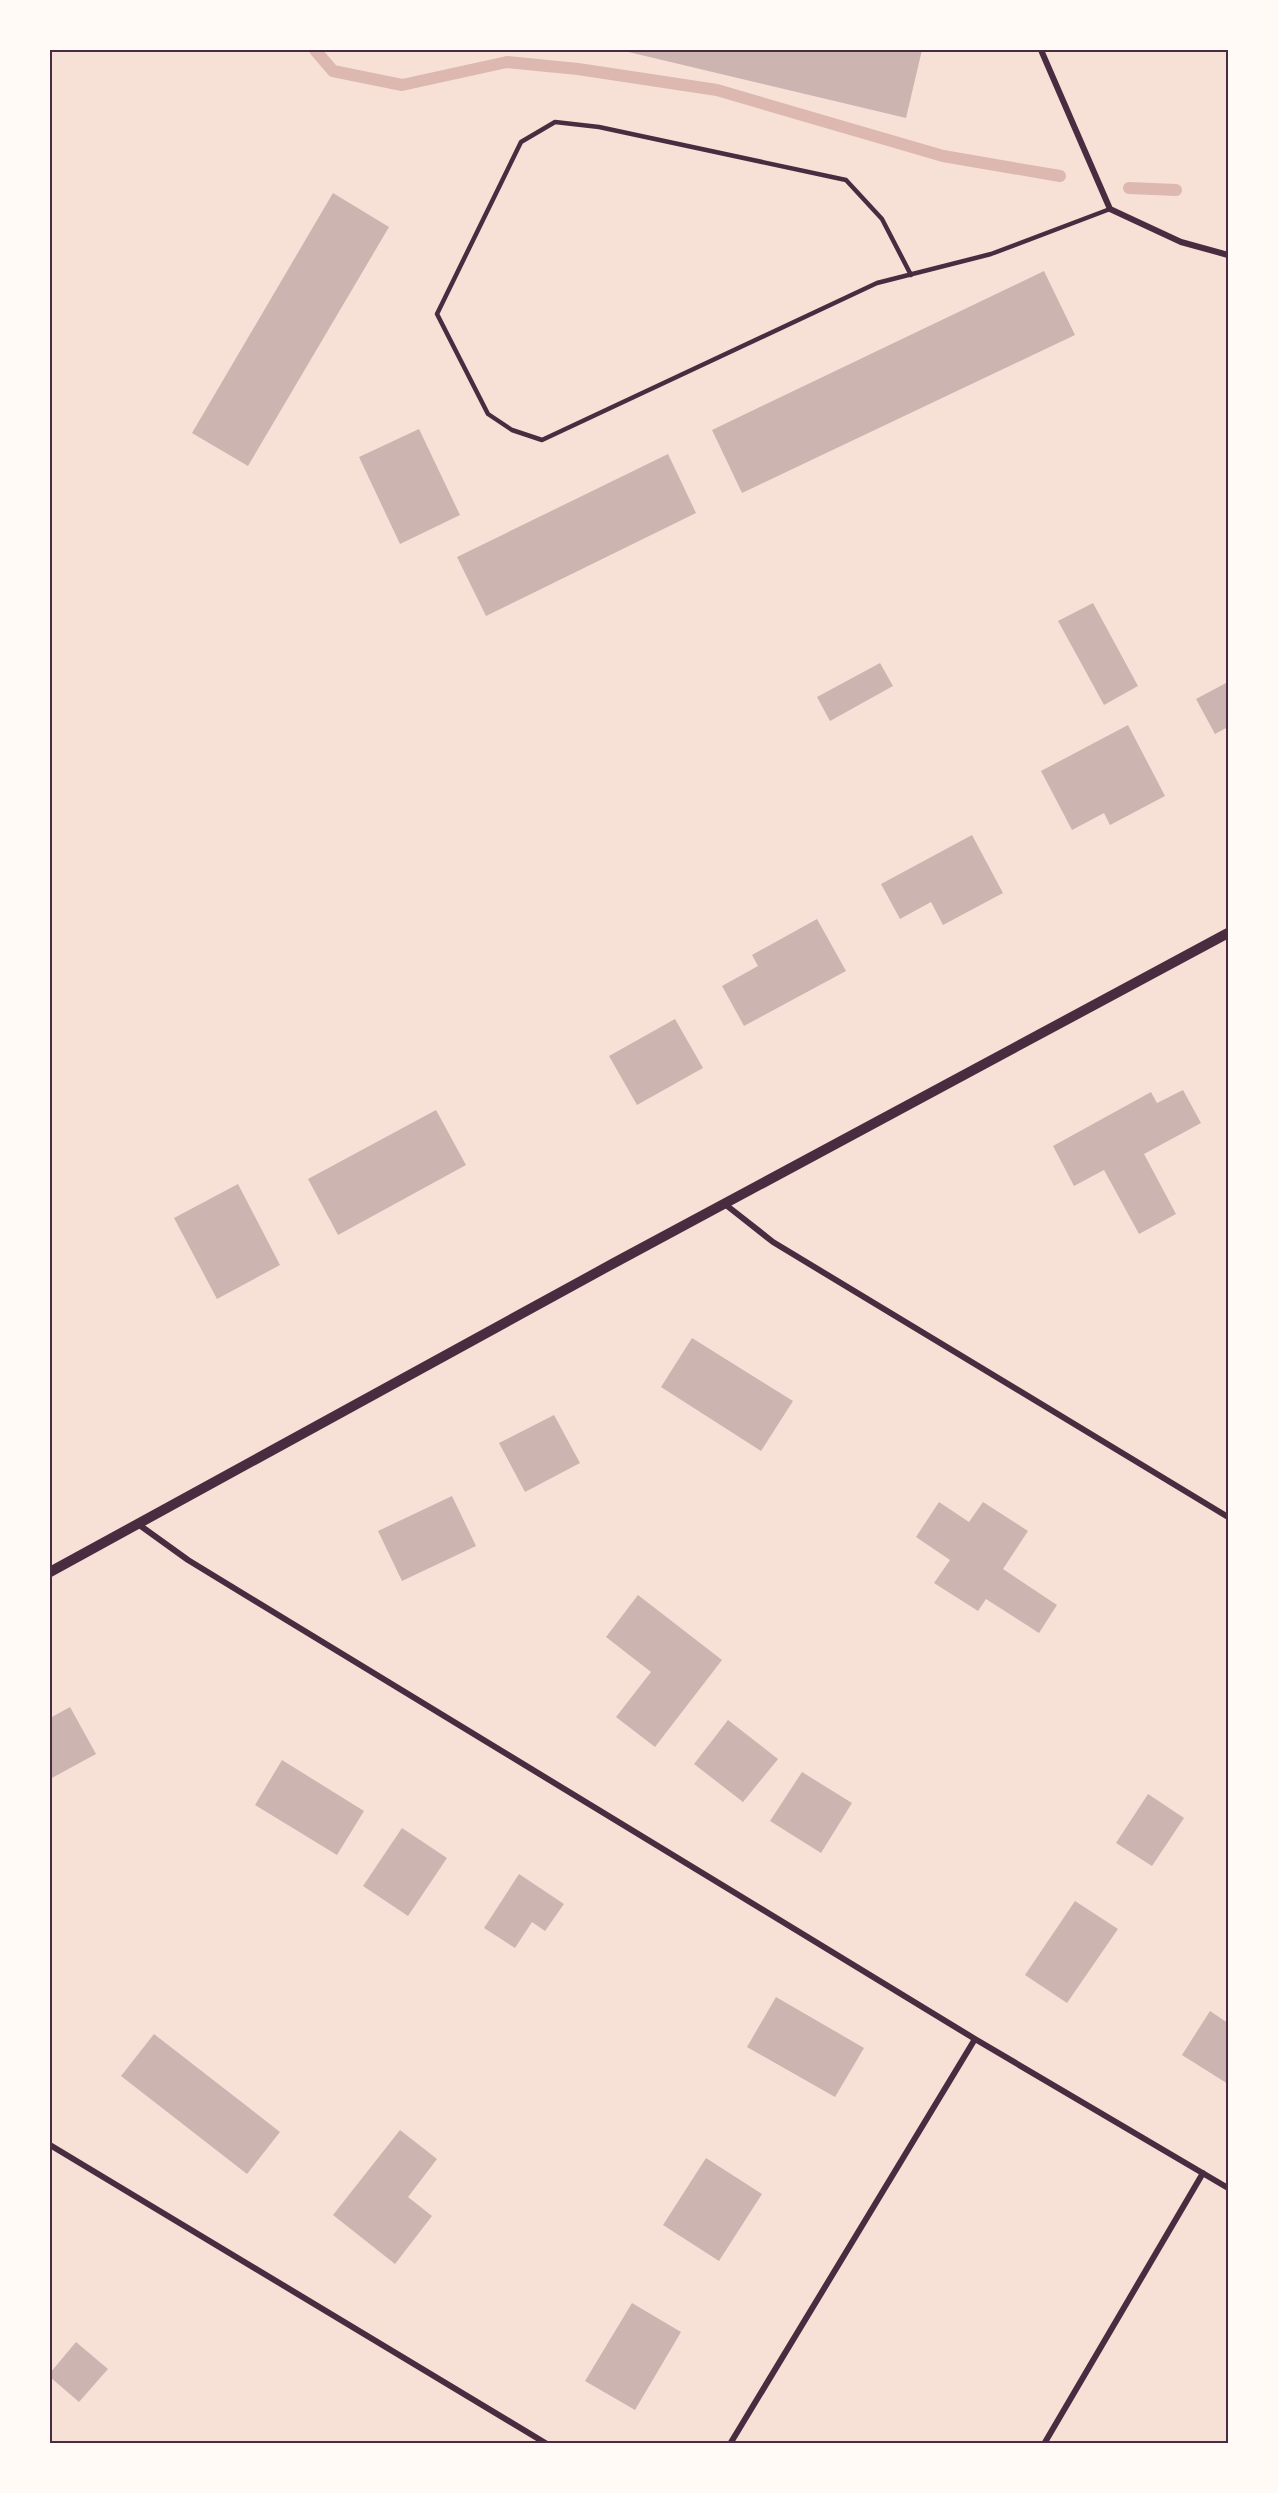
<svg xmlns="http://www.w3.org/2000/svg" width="1278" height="2493" viewBox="0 0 1278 2493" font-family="Jost,sans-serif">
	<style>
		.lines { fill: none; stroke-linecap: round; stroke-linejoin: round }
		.stream { stroke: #dcb8b0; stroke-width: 12 }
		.building { fill: #ccb4b1 }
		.service { stroke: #4a2c40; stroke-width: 4.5 }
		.minor { stroke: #4a2c40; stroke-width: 6 }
		.tertiary { stroke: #4a2c40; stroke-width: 10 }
		.neatline { fill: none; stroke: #4a2c40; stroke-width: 2 }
	</style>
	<rect width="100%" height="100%" fill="#f7e1d7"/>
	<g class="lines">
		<path class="stream" d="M315,50L333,71L402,85L507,62L578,69L717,90L943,156L1060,176
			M1129,188L1176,190"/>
	</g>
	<path class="building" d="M620,50H922L906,118Z
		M333,193L389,227L248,466L192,433Z
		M1044,271L1075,335L742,493L712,430Z
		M419,429L460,515L400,544L359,457Z
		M668,454L696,513L486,616L457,557Z
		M1093,603L1138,686L1104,705L1058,621Z
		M880,663L893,686L830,721L817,697Z
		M1226,683L1228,687V727L1215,734L1196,699Z
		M1128,725L1165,796L1110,825L1104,813L1072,830L1041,771Z
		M972,835L1003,893L943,925L931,902L900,919L881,884Z
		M817,919L846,971L744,1026L722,986L758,966L752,955Z
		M675,1019L703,1068L637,1105L609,1056Z
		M1183,1090L1201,1123L1144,1154L1176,1214L1139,1234L1104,1170L1074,1186L1053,1146L1151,1092L1157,1103Z
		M436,1110L466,1165L338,1235L308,1179Z
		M238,1184L280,1265L217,1299L174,1218Z
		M692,1338L793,1401L761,1451L661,1387Z
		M554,1415L580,1463L525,1492L499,1443Z
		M452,1496L476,1546L402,1581L378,1531Z
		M939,1502L969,1522L983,1502L1028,1531L1003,1569L1057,1605L1039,1633L986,1599L978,1611L934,1583L950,1560L916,1537Z
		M638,1595L722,1660L655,1747L616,1717L651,1672L606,1637Z
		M70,1707L96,1754L50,1779V1718Z
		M728,1720L778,1759L743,1802L694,1764Z
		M282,1760L364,1811L337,1855L255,1805Z
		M802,1772L852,1803L821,1853L770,1821Z
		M1148,1794L1184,1818L1152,1866L1116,1843Z
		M402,1828L447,1858L408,1916L363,1886Z
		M519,1874L564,1904L545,1931L532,1922L515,1948L484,1928Z
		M1075,1901L1118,1929L1067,2003L1025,1975Z
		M776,1997L864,2048L835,2097L747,2047Z
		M1210,2011L1228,2023V2084L1182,2055Z
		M154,2034L280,2132L247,2174L121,2076Z
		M400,2130L437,2159L408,2197L432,2216L395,2264L333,2215Z
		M706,2158L762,2194L719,2261L663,2225Z
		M632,2303L681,2332L635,2410L585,2381Z
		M76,2342L108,2369L79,2402L50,2377V2373Z"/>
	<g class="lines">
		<path class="service" d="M911,275L882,219L846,180L599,127L555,122L521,142L437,314L488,414L512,430L542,440L877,283L991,254L1110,209"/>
		<path class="minor" d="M1041,50L1110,209L1181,242L1228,255
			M726,1205L773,1242L1228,1517
			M138,1524L188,1560L975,2039L1228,2188
			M50,2145L547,2444
			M730,2444L975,2039
			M1044,2444L1203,2173"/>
		<path class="tertiary" d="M50,1572L614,1263L1228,933"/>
	</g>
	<rect width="1278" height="2493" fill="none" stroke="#fffaf5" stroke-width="102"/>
	<rect x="51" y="51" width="1176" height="2391" class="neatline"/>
</svg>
